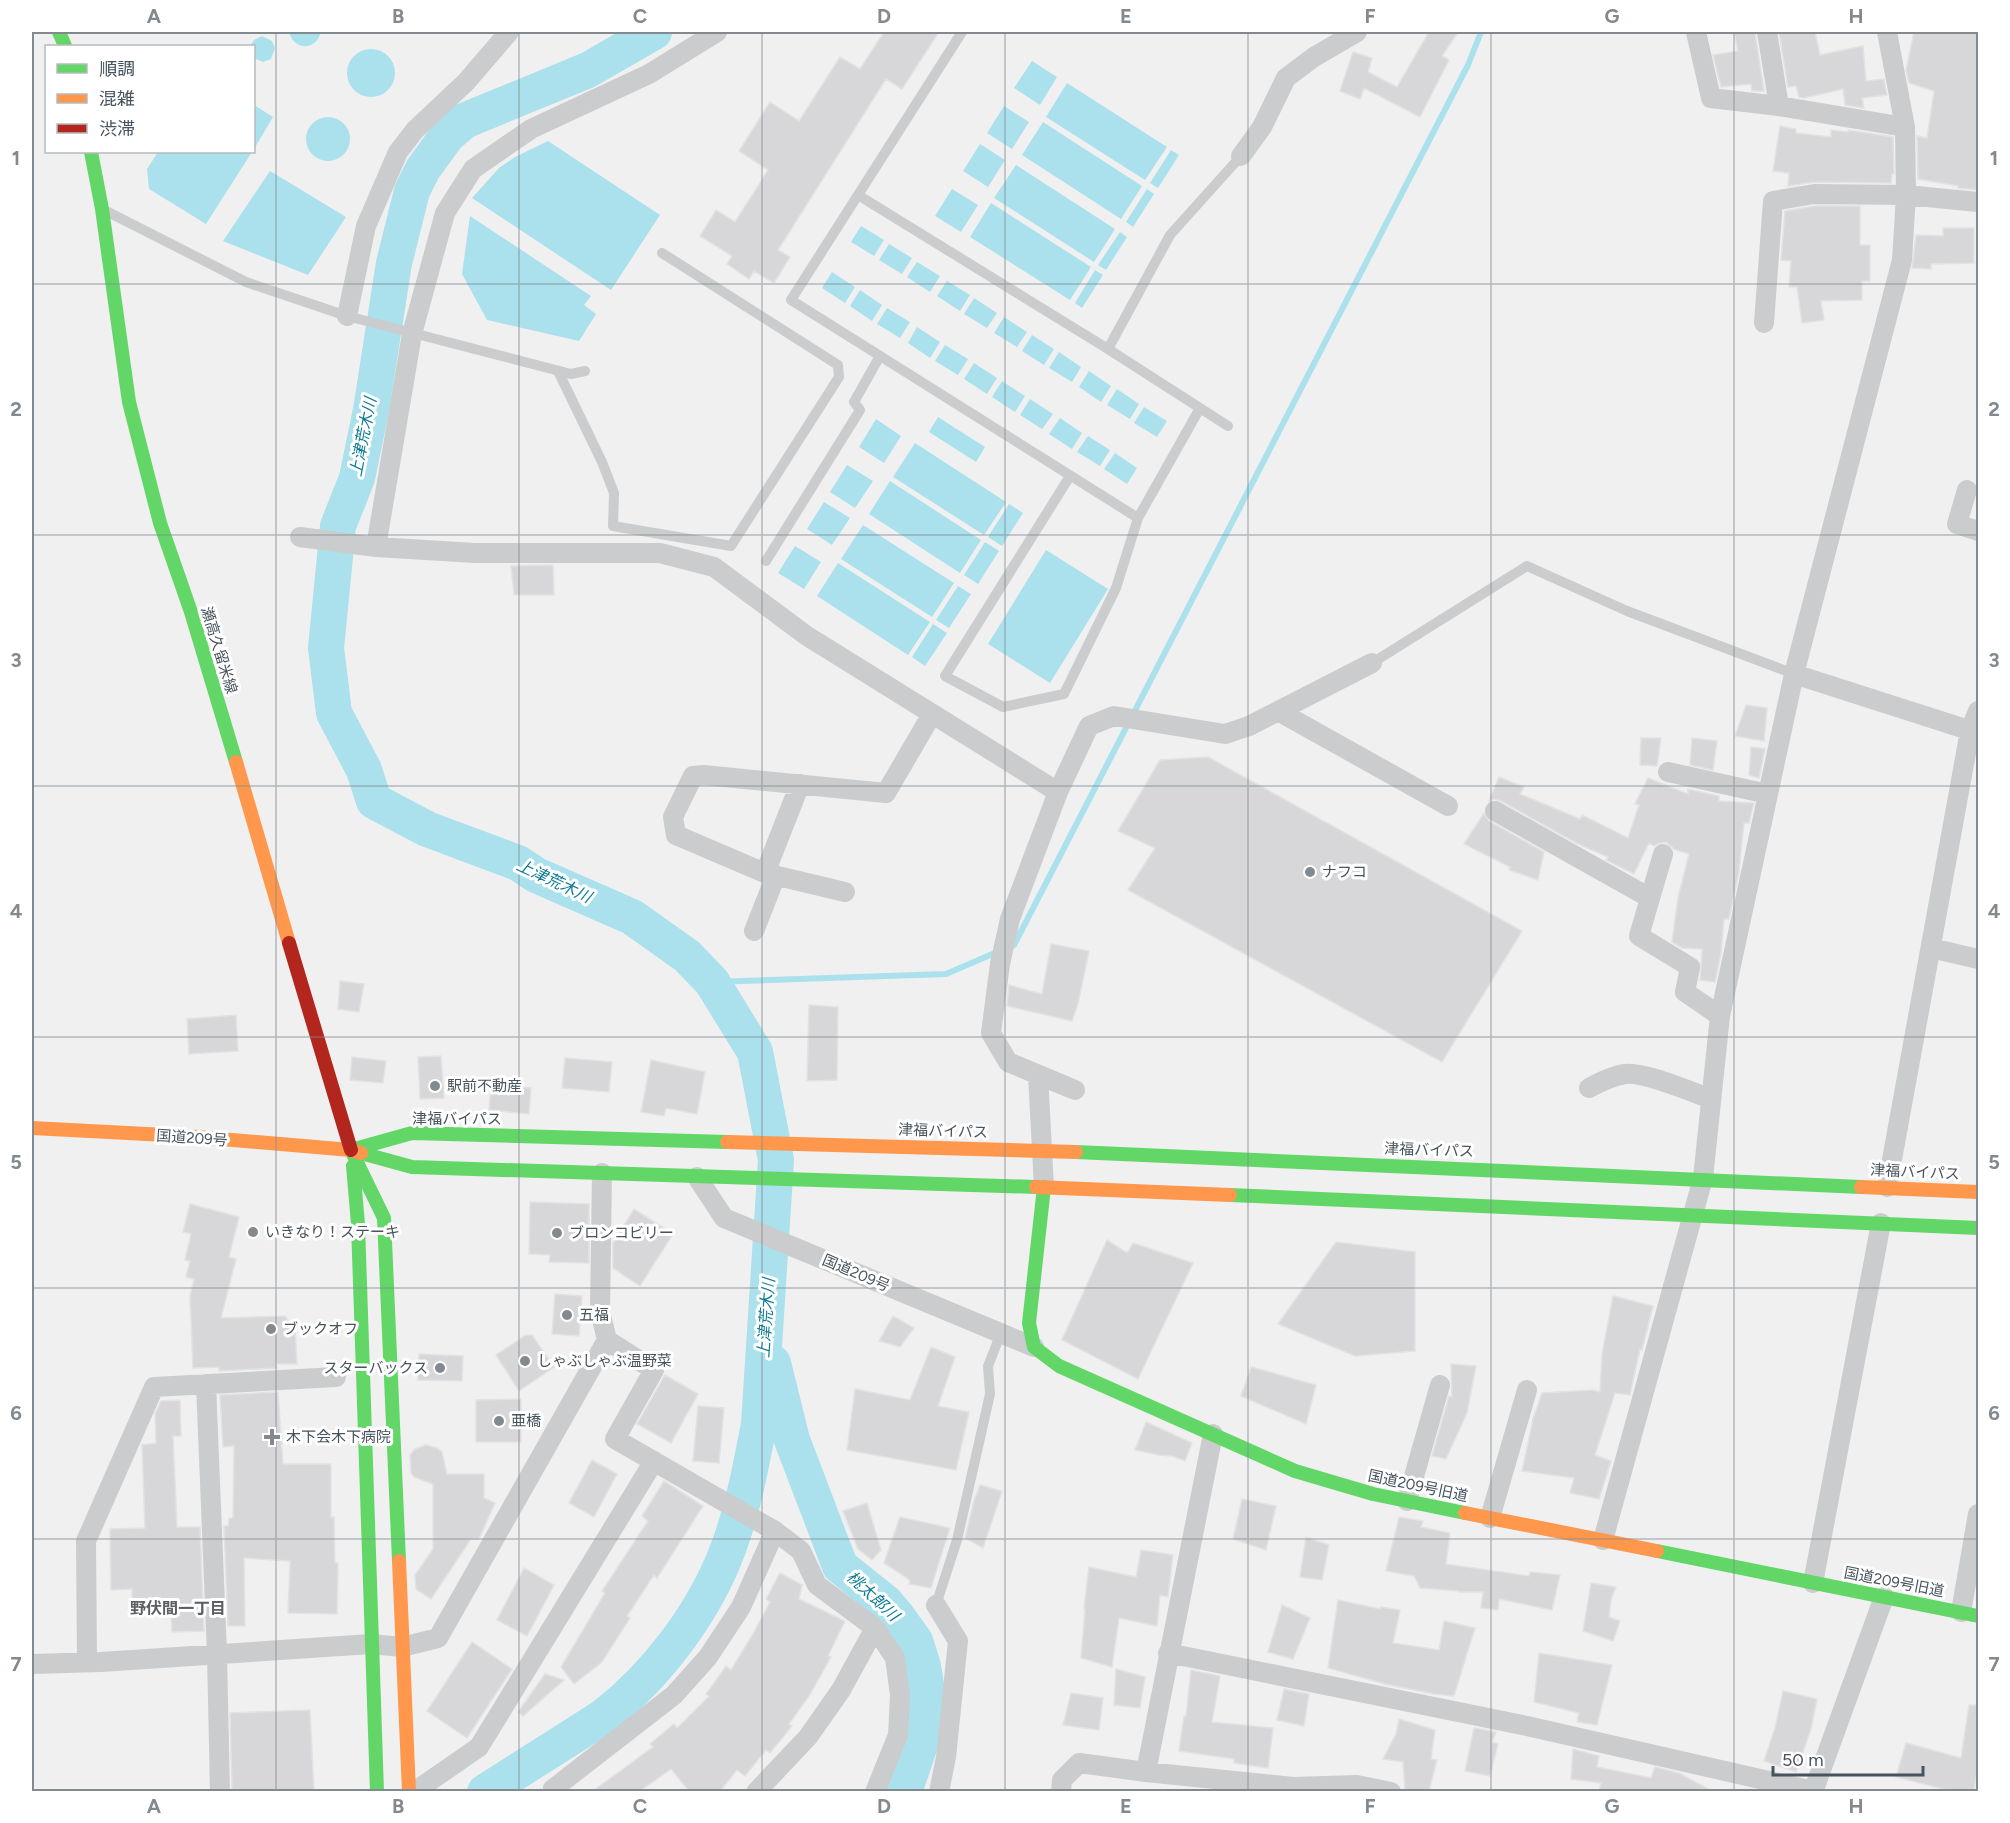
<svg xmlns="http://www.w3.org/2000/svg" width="2010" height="1823" viewBox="0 0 2010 1823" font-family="Figtree,'Noto Sans JP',sans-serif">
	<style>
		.water { fill: #aae1ed }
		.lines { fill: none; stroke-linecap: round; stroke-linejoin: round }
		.stream { stroke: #aae1ed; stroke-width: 6 }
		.river { stroke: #aae1ed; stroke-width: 36 }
		.building { fill: #d7d7d9; stroke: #e2e2e3; stroke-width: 1.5 }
		.lane { stroke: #caccce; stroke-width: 10 }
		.street { stroke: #caccce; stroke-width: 20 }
		.fast { stroke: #63d668; stroke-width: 14 }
		.slow { stroke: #ff974d; stroke-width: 14 }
		.jam { stroke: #b3261e; stroke-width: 14 }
		.grid { fill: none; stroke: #828a90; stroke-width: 1.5; stroke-opacity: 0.55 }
		.poi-dot { fill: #828a90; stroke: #fff; stroke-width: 2 }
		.labels { text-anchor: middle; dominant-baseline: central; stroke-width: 6; stroke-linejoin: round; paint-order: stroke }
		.street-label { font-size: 15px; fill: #47535d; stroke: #fff }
		.poi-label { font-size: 15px; fill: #47535d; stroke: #fff; text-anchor: start }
		.water-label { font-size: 16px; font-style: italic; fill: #0d7b94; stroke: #fff }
		.neighbourhood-label { font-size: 16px; font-weight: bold; fill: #5c6064; stroke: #fff }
		.neatline { fill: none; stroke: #828a90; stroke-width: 2 }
		.grid-label { font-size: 20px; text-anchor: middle; font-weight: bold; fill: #828a90 }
	</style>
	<rect width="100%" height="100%" fill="#f1f0f0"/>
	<path class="water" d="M289,32H321C316,51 294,51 289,32Z
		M262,36L272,41L275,48L271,59L263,62L254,58V46H250L254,40Z
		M347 73a24 24 0 1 1 48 0a24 24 0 1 1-48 0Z
		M1032,61L1057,77L1040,105L1014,88Z
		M1067,83L1167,147L1145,180L1046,117Z
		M254,105L273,117L254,149Z
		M1004,106L1029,122L1012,149L987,133Z
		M306 139a22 22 0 1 1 44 0a22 22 0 1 1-44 0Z
		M1043,122L1142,186L1121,219L1022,155Z
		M548,141L660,215L611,290L472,198L499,168L515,157Z
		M980,144L1005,160L988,187L963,171Z
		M1171,150L1179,155L1158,188L1150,183Z
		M158,152H252L206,224L149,189L147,169Z
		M1016,165L1115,229L1094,262L994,198Z
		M270,171L346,217L308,275L223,241Z
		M952,189L978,205L961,232L935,216Z
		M1147,189L1154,194L1133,227L1126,222Z
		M991,203L1091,267L1070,300L970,237Z
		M470,216L591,296L584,305L596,314L579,341L487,320L462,274Z
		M861,226L884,240L874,256L851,242Z
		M1120,232L1127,237L1106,270L1098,265Z
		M889,244L912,258L902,274L879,260Z
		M917,262L940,276L930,292L907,277Z
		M1095,270L1103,275L1082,308L1075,303Z
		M832,272L855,287L845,303L822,288Z
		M947,281L970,295L960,311L937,296Z
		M860,290L882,305L872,321L850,306Z
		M974,298L997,313L987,328L964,314Z
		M887,308L910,322L900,338L877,324Z
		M1004,317L1027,332L1017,347L994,333Z
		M917,327L940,342L930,358L908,343Z
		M1032,335L1054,349L1044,365L1022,351Z
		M945,345L968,359L958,375L935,361Z
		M1059,352L1081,367L1072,382L1049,368Z
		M974,363L997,378L987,394L964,379Z
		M1089,371L1111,386L1101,402L1079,387Z
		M1002,381L1025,396L1015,412L992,397Z
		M1117,389L1139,404L1130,419L1107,405Z
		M1030,399L1053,414L1042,429L1020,415Z
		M1144,407L1167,421L1157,437L1134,423Z
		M938,417L985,447L976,462L929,432Z
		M1060,418L1082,433L1072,449L1049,434Z
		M876,419L901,436L884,463L859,447Z
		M1088,436L1110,450L1100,466L1077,452Z
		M915,443L1006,502L984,535L893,477Z
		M1115,453L1137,468L1127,484L1104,469Z
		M847,465L873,481L855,508L830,492Z
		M890,481L981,540L960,573L869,514Z
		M824,502L850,518L832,545L807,529Z
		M1009,504L1023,513L1002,546L988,537Z
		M863,525L954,583L932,617L841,559Z
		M985,542L999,551L978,584L964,575Z
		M795,546L821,562L804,589L778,573Z
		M1046,550L1108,589L1050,683L988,644Z
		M838,563L930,622L908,655L817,596Z
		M958,586L971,594L949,628L936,620Z
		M933,624L947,633L925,666L912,657Z"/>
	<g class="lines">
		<path class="stream" d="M1010,947L1014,945L1468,65L1481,32
			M712,982L946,974L997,952"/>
		<path class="river" d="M773,1363L792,1440L840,1566L885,1602L897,1616L915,1641L923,1666L927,1691L925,1730L904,1792
			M485,1792L603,1717C657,1675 704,1613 728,1549C743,1509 751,1466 759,1424L776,1160L755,1052L712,982L687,956L632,917L536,875L518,863L427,829L374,801L364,770L334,713L326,648L338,526L357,478L371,410L394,263L412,191L423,169L447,136L464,121L588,70L654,32"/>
	</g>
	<path class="building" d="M884,32H939L902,89L886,79L778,250L790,257L774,283L754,271L749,279L727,264L732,256L700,236L716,210L735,222L768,170L739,151L770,102L799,121L840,57L860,69Z
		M1429,32H1458L1442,56L1449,60L1420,117L1364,88L1360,99L1340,91L1353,52L1372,58L1368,72L1397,87Z
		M1734,32H1755L1764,91H1752L1751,84L1721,87L1713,55L1738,51Z
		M1779,32H1815L1820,55L1863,46L1866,81L1884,79L1887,95L1862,98L1864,108L1845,105L1843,89L1804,98L1799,97L1796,86L1788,87Z
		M1914,32H1978V190L1958,188V186L1918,179L1917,136L1927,138L1934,91L1909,83L1906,70Z
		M1780,126L1796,129V133L1831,137V130L1848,132V130L1893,137L1894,174H1892L1891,183L1814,182L1788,186L1789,173L1773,171Z
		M1815,206H1860V245H1870V281H1862V300L1821,301L1824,320L1802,323L1797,287H1789L1791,261L1781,260L1785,211Z
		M1943,228H1974V263L1931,264V269L1912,268L1916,235L1943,236Z
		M553,565L554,595H514L511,566Z
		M1746,705L1767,708L1764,741L1735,736Z
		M1641,738H1661L1657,766L1640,765Z
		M1692,738L1717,741L1713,770L1690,765Z
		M1751,747L1765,749L1759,778L1749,775Z
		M1208,757L1522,931L1442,1062L1128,890L1155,848L1118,831L1160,760Z
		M1499,777L1524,787L1520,794L1580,819L1582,815L1628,838L1639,805L1635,804L1648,778L1688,794V789L1719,796V801L1754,803L1749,823H1744L1739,872L1729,919H1724L1721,954L1715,982L1700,980L1702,949L1682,948L1672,942L1678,898L1689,854L1674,849L1666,842L1660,843L1654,846L1649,843L1634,874L1606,860L1608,857L1576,843L1501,801L1494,799L1489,801Z
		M1484,813L1489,821L1544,852L1538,880L1509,870L1510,867L1464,844Z
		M1051,944L1089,951L1078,1004L1072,1021L1007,1006L1009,985L1042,994Z
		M340,981L364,984L359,1012L338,1009Z
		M809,1005L838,1007L837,1080L807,1081Z
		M236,1015L238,1051L189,1054L187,1019Z
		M441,1056L444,1098L420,1099L418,1057Z
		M352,1057L386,1061L383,1083L350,1080Z
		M565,1058L612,1062L609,1092L562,1088Z
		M651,1060L705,1072L697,1114L666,1108L664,1116L641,1112Z
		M491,1084L531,1088L529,1114L489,1110Z
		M530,1202L589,1204V1263L549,1262L550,1255L529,1254Z
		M190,1204L239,1217L229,1257L236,1259L221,1318L285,1316L295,1329L297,1364H276L277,1368L219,1371V1367L193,1368L190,1296L194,1279L186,1277L190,1261L185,1260L191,1234L183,1232Z
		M634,1209L673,1234L640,1286L613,1268V1243Z
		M1107,1240L1127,1253L1133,1243L1193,1263L1138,1379L1062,1340Z
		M1336,1242L1415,1252V1351L1355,1356L1278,1324Z
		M555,1294L582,1296L579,1336L552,1334Z
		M1613,1296L1653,1306L1642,1350L1640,1349L1630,1395L1615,1393L1595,1455L1611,1461L1599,1499L1570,1493L1574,1478L1522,1471L1533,1419L1542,1393L1593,1390L1600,1392L1602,1354Z
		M893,1316L914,1328L900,1347L879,1341Z
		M526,1335H532L554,1367L519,1391L496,1355Z
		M931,1347L955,1357L938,1406L969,1412L956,1470L847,1450L855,1389L910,1400Z
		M419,1354L463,1356L462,1381L418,1380Z
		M1451,1364L1476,1366L1467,1413L1446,1459L1432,1456L1449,1396L1452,1397Z
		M1251,1367L1316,1385L1306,1424L1241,1396Z
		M665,1375L698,1394L671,1443L637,1424Z
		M278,1392L283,1464H331V1517H334L335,1563H338L337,1614L288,1613L290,1561L244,1558L245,1626H228L224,1526H228L229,1518H233L234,1446L223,1447L220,1395Z
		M521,1399V1442H476V1400Z
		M180,1400L181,1436H173L177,1527H200L204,1631L172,1632L171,1603L132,1605V1589L111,1590L110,1529L145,1528L142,1445L156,1443L155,1414L161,1401Z
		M698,1406L724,1408L719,1463L693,1461Z
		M1146,1422L1192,1443L1185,1461L1172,1456L1159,1455L1135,1450Z
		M426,1445L437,1448L442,1452L447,1474H484V1498L495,1503L479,1539H471L431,1599L416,1589L415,1575L433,1549V1484L414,1477L411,1473L410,1455L415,1449Z
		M592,1460L617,1474L594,1517L569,1503Z
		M664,1481L703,1506L657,1578L654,1575L627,1616L630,1618L602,1662L574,1684L561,1667L605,1593L602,1591L648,1521L642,1516Z
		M980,1485L1002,1491L983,1548L965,1538L974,1501Z
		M1242,1499L1276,1506L1266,1550L1233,1539Z
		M867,1503L881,1550L872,1560L858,1549L843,1511Z
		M900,1517L950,1528L931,1588L909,1584L910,1580L884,1563Z
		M1399,1517L1423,1521L1421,1527L1450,1533L1446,1564L1529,1576L1530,1572L1560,1575L1552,1610L1499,1599L1498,1610L1481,1608L1483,1592H1459V1591L1420,1588L1414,1576L1386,1571Z
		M1306,1537L1329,1545L1322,1580L1300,1577Z
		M1141,1550L1173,1555L1168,1597L1160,1595L1157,1626L1119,1618L1112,1667L1081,1658L1085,1609L1084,1608L1089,1567L1136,1577Z
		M524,1568L554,1585L527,1636L497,1620Z
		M780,1573L802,1585L799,1599L845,1621L828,1656L831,1657L809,1696L789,1724L792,1726L770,1753L766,1750L745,1776L737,1770L720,1791H689L671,1769L640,1791H593L653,1747L650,1744L674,1724L677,1728L709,1696L706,1694L726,1666L731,1670L753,1634L770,1602L766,1599Z
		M1591,1583L1616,1587L1611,1600L1609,1617L1620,1621L1613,1641L1583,1631Z
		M1338,1600L1380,1609L1381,1607L1400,1610L1393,1643L1439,1650L1444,1621L1475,1628L1454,1696L1434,1694L1385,1684L1328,1668Z
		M1282,1605L1310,1618L1293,1659L1268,1652Z
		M472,1642L512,1669L467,1738L427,1711Z
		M1539,1653L1612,1665L1597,1725L1577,1722L1579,1713L1534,1702Z
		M1116,1669L1145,1677L1140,1708L1114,1705Z
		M1191,1670L1220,1676L1212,1722L1273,1728L1268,1768L1234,1763V1759L1179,1751L1184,1716H1186Z
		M545,1674L564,1680L523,1716L518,1712Z
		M1284,1689L1309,1694L1304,1726L1277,1720Z
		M1783,1691L1817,1699L1811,1729L1796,1772L1764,1761L1775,1728Z
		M1071,1693L1103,1698L1099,1730L1063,1725Z
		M1969,1705H1978V1765L1974,1791H1951L1896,1777L1906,1743L1961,1758Z
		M310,1710L314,1791H232L230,1713Z
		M1399,1719L1435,1730L1431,1759L1437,1760L1429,1791H1405L1403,1762L1383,1759L1396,1734Z
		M1474,1728L1496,1732L1492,1742L1498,1744L1490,1776L1465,1771Z
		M1573,1749L1599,1756L1597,1767L1651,1778L1655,1767L1679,1773L1712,1791H1599L1601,1783L1571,1779Z"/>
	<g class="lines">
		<path class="lane" d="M962,32L791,300L1138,518
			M858,195L1108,349L1170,235L1241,156
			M108,212L246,282L347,316L571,374L585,371
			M1108,349L1228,426
			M558,371L602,462L614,493L613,526L731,546L839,377L838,365L662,253
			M1070,476L945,676L1003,707L1064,694L1116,588L1138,518L1200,408
			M766,561L860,410L854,402L880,356
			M1372,663L1527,566L1627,611L1794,674
			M936,1605L957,1540L990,1394L988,1366L1001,1333"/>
		<path class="street" d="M717,32L649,74L531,129L473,169L445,213L412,334L376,547L475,553H660L714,567L807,636L1058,792
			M1696,32L1711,98L1779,106L1905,127
			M1767,32L1779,106
			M1241,156L1262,127L1286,78L1314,57L1357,32
			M347,316L366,226L398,152L415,130L466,82L509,32
			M1764,323L1773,201L1814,194L1906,195L1978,202
			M1967,490L1957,524L1978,531
			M300,537L376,547
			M1794,674L1978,733
			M1278,711L1448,806
			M1668,772L1768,794
			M800,784L765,873L676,835L673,817L693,776L704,775L886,793L932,714
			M1495,811L1650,898
			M1663,854L1639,936L1690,967L1685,992L1720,1016
			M765,873L845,892
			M754,931L776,875
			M1931,948L1978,959
			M1038,1075L1044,1187
			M1589,1088C1600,1082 1612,1076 1625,1074C1643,1071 1692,1092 1711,1099
			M1075,1090L1008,1062L991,1033L1000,964L1010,919L1058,792L1089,726L1114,716L1225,734L1249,726L1372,663
			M697,1177L724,1218L1034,1347
			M1887,1187L1970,731L1978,711
			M607,1340L654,1370L615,1439L775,1531
			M206,1384L217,1654L220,1792
			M1407,1501L1440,1385
			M1490,1518L1527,1390
			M1603,1540L1703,1178L1720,1016L1794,674L1902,260L1906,195L1905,127L1887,32
			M1813,1583L1881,1223
			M936,1605L958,1641L946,1757L939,1792
			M1961,1612L1978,1514
			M1168,1653L1527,1726L1813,1791
			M87,1662L86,1541L154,1387L336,1377
			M32,1664L101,1662L371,1644L402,1647L438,1638L607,1340L600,1311L602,1173
			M1146,1772L1293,1787L1357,1785L1391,1792
			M414,1792L479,1747L654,1461
			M554,1792L553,1789L674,1695L708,1657L741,1607L775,1531L801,1551L817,1585L875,1628L895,1658L900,1695L898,1735L875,1792
			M756,1792L808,1737L841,1690L875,1628
			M1061,1792L1062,1780L1079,1763L1146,1772L1213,1434
			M1813,1792L1884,1597"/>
		<path class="fast" d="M59,32L65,46
			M91,152L102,209L129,402L160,523L191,612L236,762
			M351,1150L384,1218L399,1561
			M351,1150L412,1133L727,1142
			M1076,1152L1861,1187
			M361,1153L412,1167L1036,1187
			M353,1166L358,1224L377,1792
			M1044,1187L1029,1323L1034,1347L1059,1366L1295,1471L1373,1494L1465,1513
			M1230,1195L1978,1228
			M1657,1551L1978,1616"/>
		<path class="slow" d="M236,762L289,943
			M32,1128L185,1136L351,1150L361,1153
			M727,1142L1076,1152
			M1036,1187L1230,1195
			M1861,1187L1978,1192
			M1465,1513L1657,1551
			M399,1561L409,1792"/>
		<path class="jam" d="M289,943L351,1150"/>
	</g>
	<path class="grid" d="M276,32V1792M519,32V1792M762,32V1792M1005,32V1792M1248,32V1792M1491,32V1792M1734,32V1792M32,284H1978M32,535H1978M32,786H1978M32,1037H1978M32,1288H1978M32,1539H1978"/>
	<g class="poi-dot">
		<circle cx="1310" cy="872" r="6"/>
		<circle cx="435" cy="1086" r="6"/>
		<circle cx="253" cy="1232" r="6"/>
		<circle cx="557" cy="1233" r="6"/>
		<circle cx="567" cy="1315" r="6"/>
		<circle cx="271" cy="1329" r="6"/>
		<circle cx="525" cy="1361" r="6"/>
		<circle cx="440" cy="1368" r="6"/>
		<circle cx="499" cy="1421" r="6"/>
		<path d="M269 1428h6v6h6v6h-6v6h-6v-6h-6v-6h6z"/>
	</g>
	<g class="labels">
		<g class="street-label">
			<text transform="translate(219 650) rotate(73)">瀬高久留米線</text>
			<text x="457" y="1119">津福バイパス</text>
			<text transform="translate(943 1131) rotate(2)">津福バイパス</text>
			<text transform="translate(192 1138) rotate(4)">国道209号</text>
			<text transform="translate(1429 1150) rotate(2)">津福バイパス</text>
			<text transform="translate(1915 1172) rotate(3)">津福バイパス</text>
			<text transform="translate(856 1273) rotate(23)">国道209号</text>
			<text transform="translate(1418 1486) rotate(12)">国道209号旧道</text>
			<text transform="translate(1894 1582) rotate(11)">国道209号旧道</text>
		</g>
		<g class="poi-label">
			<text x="1322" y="872">ナフコ</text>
			<text x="447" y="1086">駅前不動産</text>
			<text x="265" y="1232">いきなり！ステーキ</text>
			<text x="569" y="1233">ブロンコビリー</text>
			<text x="579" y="1315">五福</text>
			<text x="283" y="1329">ブックオフ</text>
			<text x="537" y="1361">しゃぶしゃぶ温野菜</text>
			<text x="428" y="1368" text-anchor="end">スターバックス</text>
			<text x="511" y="1421">亜橋</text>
			<text x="286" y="1437">木下会木下病院</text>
		</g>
		<g class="water-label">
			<text transform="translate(363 437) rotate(-79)">上津荒木川</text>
			<text transform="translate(554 881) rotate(25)">上津荒木川</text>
			<text transform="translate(766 1318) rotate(-86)">上津荒木川</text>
			<text transform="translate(873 1596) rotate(43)">桃太郎川</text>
		</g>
		<g class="neighbourhood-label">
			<text x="178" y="1608">野伏間一丁目</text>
		</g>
	</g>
	<rect width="2010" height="1823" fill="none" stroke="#ffffff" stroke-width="66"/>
	<rect x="45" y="45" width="210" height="108" fill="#ffffff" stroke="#b5babe" stroke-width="1.5"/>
	<rect x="57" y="64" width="30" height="9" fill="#63d668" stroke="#b5babe" stroke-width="1.5"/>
	<text x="99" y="75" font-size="18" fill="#47535d">順調</text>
	<rect x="57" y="94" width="30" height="9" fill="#ff974d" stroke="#b5babe" stroke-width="1.5"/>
	<text x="99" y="105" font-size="18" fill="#47535d">混雑</text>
	<rect x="57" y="124" width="30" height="9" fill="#b3261e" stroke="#b5babe" stroke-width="1.5"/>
	<text x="99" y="135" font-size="18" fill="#47535d">渋滞</text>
	<path d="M1773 1766v9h150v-9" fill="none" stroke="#47535d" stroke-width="3"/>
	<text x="1782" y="1766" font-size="18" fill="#47535d" stroke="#ffffff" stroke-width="4.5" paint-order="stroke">50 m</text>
	<rect x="33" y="33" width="1944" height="1757" class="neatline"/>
	<g class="grid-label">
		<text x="154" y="23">A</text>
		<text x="398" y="23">B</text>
		<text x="640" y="23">C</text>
		<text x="884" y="23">D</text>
		<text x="1126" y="23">E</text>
		<text x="1370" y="23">F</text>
		<text x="1612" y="23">G</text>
		<text x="1856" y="23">H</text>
		<text x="16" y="165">1</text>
		<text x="1994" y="165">1</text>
		<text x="16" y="416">2</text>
		<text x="1994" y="416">2</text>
		<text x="16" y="667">3</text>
		<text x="1994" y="667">3</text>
		<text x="16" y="918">4</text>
		<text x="1994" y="918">4</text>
		<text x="16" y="1169">5</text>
		<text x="1994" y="1169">5</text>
		<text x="16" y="1420">6</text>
		<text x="1994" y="1420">6</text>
		<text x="16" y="1671">7</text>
		<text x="1994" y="1671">7</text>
		<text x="154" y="1813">A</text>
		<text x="398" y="1813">B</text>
		<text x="640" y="1813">C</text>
		<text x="884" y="1813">D</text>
		<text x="1126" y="1813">E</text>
		<text x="1370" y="1813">F</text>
		<text x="1612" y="1813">G</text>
		<text x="1856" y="1813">H</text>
	</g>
</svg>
